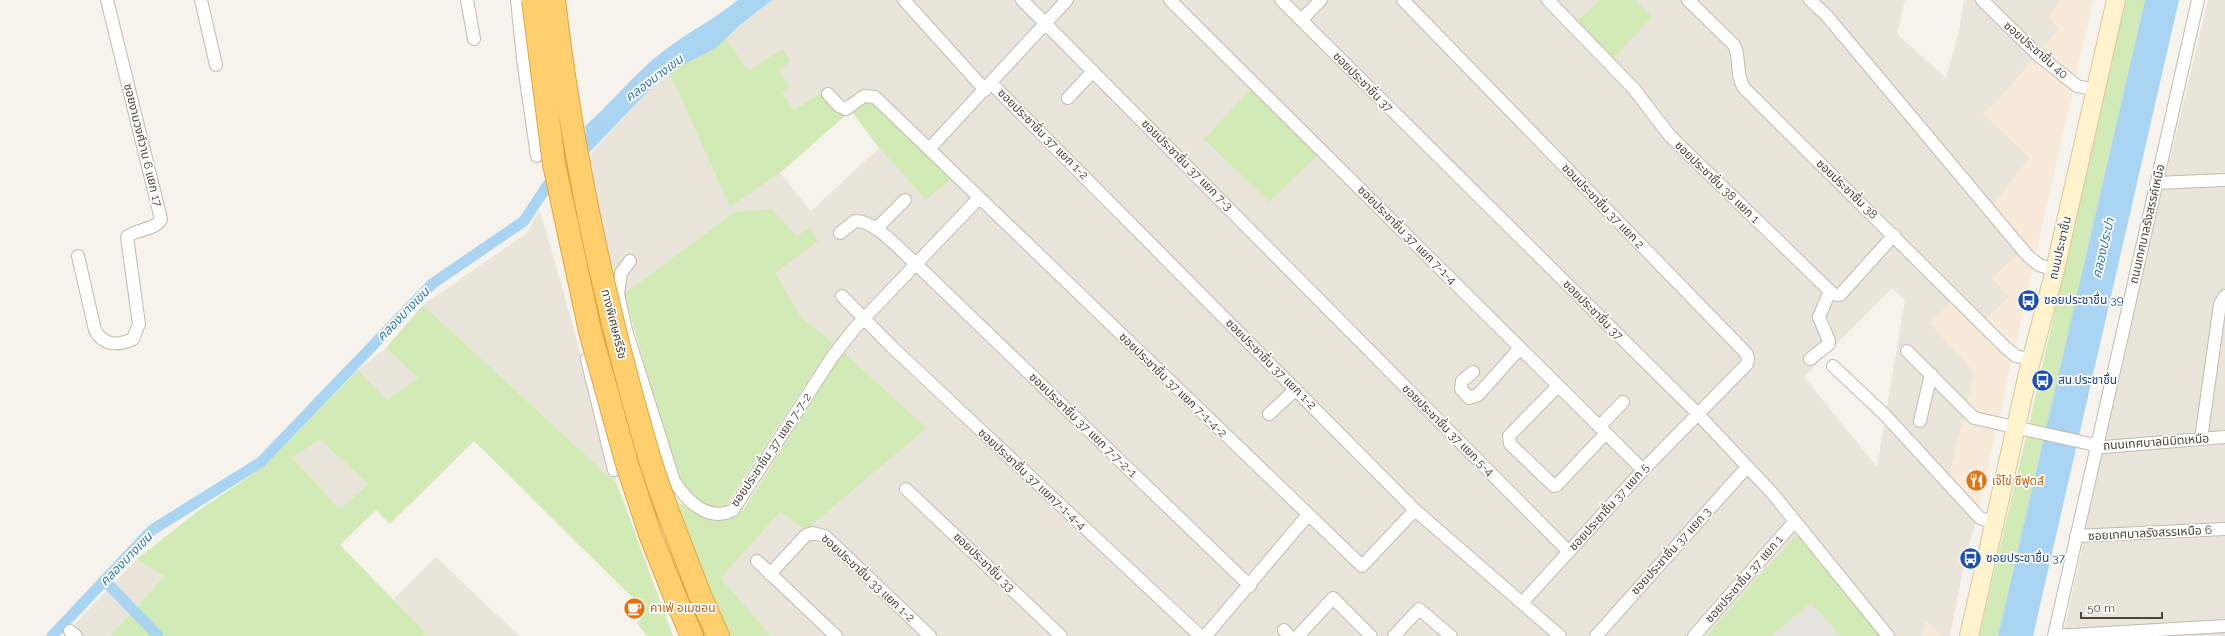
<svg xmlns="http://www.w3.org/2000/svg" width="2225" height="636" viewBox="0 0 2225 636" font-family="Raleway,'Noto Sans Thai',sans-serif">
	<style>
		.residential { fill: #eae5da; fill-rule: evenodd }
		.commercial { fill: #f7ead8 }
		.industrial { fill: #e6e2dd }
		.green { fill: #d2eab5; fill-rule: evenodd }
		.water { fill: #a9d4f2 }
		.lines { fill: none; stroke-linecap: round; stroke-linejoin: round }
		.canal { stroke: #a9d4f2; stroke-width: 11 }
		.street-casing { stroke: #c2bbae; stroke-width: 14 }
		.secondary-casing { stroke: #d6c79b; stroke-width: 20 }
		.highway-casing { stroke: #e0a43c; stroke-width: 24 }
		.street { stroke: #fff; stroke-width: 12 }
		.secondary { stroke: #fff3cd; stroke-width: 18 }
		.highway { stroke: #ffcf6e; stroke-width: 22 }
		.highway-bridge-casing { stroke: #e0a43c; stroke-width: 24; stroke-linecap: butt }
		.highway-bridge { stroke: #ffcf6e; stroke-width: 22 }
		.labels { text-anchor: middle; dominant-baseline: central; stroke-width: 3.5; stroke-linejoin: round; paint-order: stroke }
		.street-label { font-size: 12px; fill: #4b4439; stroke: #fff }
		.transit-label { font-size: 12px; fill: #164399; stroke: #fff; text-anchor: start }
		.food-label { font-size: 12px; fill: #c56008; stroke: #fff; text-anchor: start }
		.water-label { font-size: 13px; font-style: italic; fill: #2e7ab2; stroke: #fff }
	</style>
	<rect width="100%" height="100%" fill="#f6f3ec"/>
	<path class="residential" d="M772,0H1905L1897,34L1946,78L1959,31L1964,0H2061L2049,17L2059,29L1998,101L1983,113L2030,158L1989,210L2020,253L2009,297L1986,320L1930,322L1975,373L1948,480L1976,521L1965,559L1950,636H1942L1926,621L1921,636H1882L1800,535L1706,636H771L721,578L780,512L806,530L927,428L802,318L775,273L797,236L772,209L615,301L586,159L650,89L669,72L730,207L780,173L811,211L879,148L926,200L950,181L870,100L846,115L821,93L794,110L782,91L748,71L726,38ZM1892,288L1905,300L1877,467L1804,377Z
		M2208,0H2225V636H2063L2121,364Z
		M539,210L548,237L617,484L423,305L527,233Z
		M386,348L418,378L387,400L358,370Z
		M320,440L370,484L340,509L292,458Z
		M436,557L519,636H423L426,633L394,599Z
		M137,559L164,575L110,636H63Z"/>
	<path class="commercial" d="M2061,0H2093L1976,521L1948,480L1975,373L1930,323L1960,294L1986,320L2009,297L1992,278L2020,252L1989,210L2030,158L1983,113L1998,101L2059,29L2049,17Z
		M1926,621L1942,636H1921Z"/>
	<path class="industrial" d="M1811,603L1840,636H1771Z"/>
	<path class="green" d="M1600,0H1635L1652,17L1612,60L1576,22Z
		M2126,0H2145L1998,636H1979L2030,420Z
		M726,38L748,71L783,49L790,61L779,71L790,87L782,92L794,110L821,93L846,115L780,173L730,207L669,72L716,48Z
		M1251,89L1318,155L1269,202L1204,139Z
		M870,99L951,180L926,200L879,148L852,112Z
		M772,209L797,236L810,227L818,241L775,273L802,318L833,343L725,507C701,507 692,497 678,480L624,294L735,212Z
		M423,305L617,484L673,636H647L637,623L646,611L474,441L390,524L376,510L340,545L426,633L423,636H110L164,576L137,559L198,511L266,465L358,370L387,400L418,378L386,348ZM320,440L369,484L340,509L292,458Z
		M843,352L927,428L806,530L780,512L721,578L771,636H730L694,550L678,502L710,520L723,521L743,510Z
		M1796,535H1800L1882,636H1840L1811,603L1771,636H1706Z"/>
	<path class="water" d="M738,0H772L738,27L716,48L669,72L650,89L589,153L585,126C613,102 635,72 665,50C688,32 715,19 738,0Z
		M2145,0H2179L2033,636H1998Z"/>
	<g class="lines">
		<path class="canal" d="M105,581L158,636
			M52,636L152,530L261,462L432,284L524,221L547,186L597,130"/>
		<defs>
			<path id="street" d="M201,0L216,65
				M467,0L474,39
				M517,0L523,59L537,156
				M904,0L985,90
				M1022,0L1569,552
				M1170,0L1643,470
				M1281,0L1698,414L1773,494L1888,636
				M1403,0L1746,353L1748,358L1747,364L1643,470L1522,603
				M1548,0L1634,89L1670,136L1833,294L1840,295L1894,235
				M1688,0L1734,45C1741,58 1735,75 1744,88L2006,348L2016,356L2032,360
				M1810,0L1827,16L2027,255L2039,265L2055,270
				M1982,0L2038,55L2077,86L2096,90
				M1301,20L1321,0
				M991,83L1415,510L1560,636
				M828,94L839,106L846,109L864,96L875,97L1362,566L1415,510
				M1068,98L1093,71
				M930,148L1067,0
				M2156,183L2225,180
				M876,229L905,200
				M840,233L855,221C875,220 901,251 916,264L1250,586
				M78,256L95,330C104,346 117,346 133,339L139,324L127,237C135,229 157,230 161,219L107,0
				M630,261L621,273L618,294L626,330L674,481C686,500 708,523 733,510L833,356L854,329L979,198
				M842,296L892,347L1198,634L1202,636L1208,633L1308,515
				M1907,351L1974,418L2104,447L2225,437
				M587,359L614,470
				M1810,359L1829,344V341L1819,317L1830,291
				M1833,366L1885,415L1980,518L1995,523
				M1473,372L1462,381L1461,389L1469,398L1478,395L1520,348
				M1558,386L1509,436L1510,444L1554,486L1557,485L1606,433
				M1269,414L1296,389
				M1920,421L1931,374
				M1599,427L1623,402
				M2201,439L2220,304L2225,296
				M906,489L1061,636
				M2076,536L2225,529
				M757,561L836,636
				M770,574L806,535L813,533L825,536L930,636
				M1284,630L1289,636
				M70,631L76,636
				M1298,636L1333,598L1371,636
				M1394,636L1419,609L1451,636
				M1596,636L1747,467
				M1694,636L1794,522
				M2054,636L2198,0
				M2055,636L2225,626"/>
			<path id="secondary" d="M1969,636L2029,369L2055,270L2116,0"/>
			<path id="highway" d="M699,593L718,636
				M676,599L692,636"/>
		</defs>
		<use href="#street" class="street-casing"/>
		<use href="#secondary" class="secondary-casing"/>
		<use href="#highway" class="highway-casing"/>
		<use href="#street" class="street"/>
		<use href="#secondary" class="secondary"/>
		<use href="#highway" class="highway"/>
		<defs>
			<path id="highway-bridge" d="M533,0L554,164L590,331L627,464L650,534L676,599
				M554,0C571,147 604,301 645,443C659,494 681,544 699,593"/>
		</defs>
		<use href="#highway-bridge" class="highway-bridge-casing"/>
		<use href="#highway-bridge" class="highway-bridge"/>
	</g>
	<defs>
		<symbol id="bus-disc" viewBox="-11 -11 22 22"><circle r="9.5" fill="#1a4fb4" stroke="#fff"/><path d="M-5-6H5V4H4V6H2V4H-2V6H-4V4H-5ZM-3.5-4V0h7V-4ZM-3.5 1.2v1.5H-2V1.2ZM2 1.2v1.5H3.5V1.2Z" fill="#fff"/></symbol>
		<symbol id="restaurant-disc" viewBox="-11 -11 22 22"><circle r="9.5" fill="#e8710a" stroke="#fff"/><path d="M-5-6h1v4h1v-4h1v4h1v-4h1v5L-1.5 .5V6h-2V.5L-5-1ZM5-6V6H3V1.5H1.5Q1.5-4 5-6Z" fill="#fff"/></symbol>
		<symbol id="cafe-disc" viewBox="-11 -11 22 22"><circle r="9.5" fill="#e8710a" stroke="#fff"/><path d="M-5.5-4.5H6V0H3Q3 3.5 0 3.5H-2.5Q-5.5 3.5-5.5 0ZM3-3.2v2h1.7v-2ZM-6 4.5H4V6H-6Z" fill="#fff"/></symbol>
	</defs>
	<g fill-rule="evenodd">
		<use href="#bus-disc" x="2016" y="288" width="25" height="25"/>
		<use href="#bus-disc" x="2030" y="368" width="25" height="25"/>
		<use href="#restaurant-disc" x="1964" y="468" width="25" height="25"/>
		<use href="#bus-disc" x="1958" y="546" width="25" height="25"/>
		<use href="#cafe-disc" x="622" y="596" width="25" height="25"/>
	</g>
	<g class="labels">
		<g class="street-label">
			<text transform="translate(2036 50) rotate(41)">ซอยประชาชื่น 40</text>
			<text transform="translate(1363 82) rotate(45)">ซอยประชาชื่น 37</text>
			<text transform="translate(1043 134) rotate(45)">ซอยประชาชื่น 37 แยก 1-2</text>
			<text transform="translate(143 145) rotate(76)">ซอยงามวงศ์วาน 6 แยก 17</text>
			<text transform="translate(1187 165) rotate(45)">ซอยประชาชื่น 37 แยก 7-3</text>
			<text transform="translate(1717 182) rotate(44)">ซอยประชาชื่น 38 แยก 1</text>
			<text transform="translate(1847 189) rotate(44)">ซอยประชาชื่น 38</text>
			<text transform="translate(1603 206) rotate(46)">ซอนประชาชื่น 37 แยก 2</text>
			<text transform="translate(2147 224) rotate(-77)">ถนนเทศบาลรังสรรค์เหนือ</text>
			<text transform="translate(1407 235) rotate(45)">ซอยประชาชื่น 37 แยก 7-1-4</text>
			<text transform="translate(2060 248) rotate(-77)">ถนนประชาชื่น</text>
			<text transform="translate(1593 310) rotate(45)">ซอยประชาชื่น 37</text>
			<text transform="translate(614 324) rotate(76)">ทางพิเศษศรีรัช</text>
			<text transform="translate(1271 364) rotate(45)">ซอยประชาชื่น 37 แยก 1-2</text>
			<text transform="translate(1173 385) rotate(44)">ซอยประชาชื่น 37 แยก 7-1-4-2</text>
			<text transform="translate(1083 425) rotate(44)">ซอยประชาชื่น 37 แยก 7-7-2-1</text>
			<text transform="translate(1448 430) rotate(45)">ซอยประชาชื่น 37 แยก 5-4</text>
			<text transform="translate(2156 442) rotate(-4)">ถนนเทศบาลนิมิตเหนือ</text>
			<text transform="translate(771 450) rotate(-56)">ซอยประชาชื่น 37 แยก 7-7-2</text>
			<text transform="translate(1032 479) rotate(43)">ซอยประชาชื่น 37 แยก7-1-4-4</text>
			<text transform="translate(1609 507) rotate(-48)">ซอยประชาชื่น 37 แยก 5</text>
			<text transform="translate(2150 533) rotate(-3)">ซอยเทศบาลรังสรรเหนือ 6</text>
			<text transform="translate(1671 551) rotate(-48)">ซอยประชาชื่น 37 แยก 3</text>
			<text transform="translate(984 562) rotate(44)">ซอยประชาชื่น 33</text>
			<text transform="translate(868 578) rotate(43)">ซอยประชาชื่น 33 แยก 1-2</text>
			<text transform="translate(1744 579) rotate(-49)">ซอยประชาชื่น 37 แยก 1</text>
		</g>
		<g class="transit-label">
			<text x="2044" y="300">ซอยประชาชื่น 39</text>
			<text x="2058" y="380">สน.ประชาชื่น</text>
			<text x="1986" y="558">ซอยประชาชื่น 37</text>
		</g>
		<g class="food-label">
			<text x="1992" y="481">เจ๊ไข่ ซีฟูดส์</text>
			<text x="650" y="608">คาเฟ่ อเมซอน</text>
		</g>
		<g class="water-label">
			<text transform="translate(654 78) rotate(-37)">คลองบางเขน</text>
			<text transform="translate(2103 248) rotate(-77)">คลองประปา</text>
			<text transform="translate(403 314) rotate(-46)">คลองบางเขน</text>
			<text transform="translate(126 559) rotate(-46)">คลองบางเขน</text>
		</g>
	</g>
	<path d="M2081 612v6h81v-6" fill="none" stroke="#4b4439" stroke-width="2"/>
	<text x="2087" y="612" font-size="12" fill="#4b4439" stroke="#ffffff" stroke-width="3" paint-order="stroke">50 m</text>
</svg>
